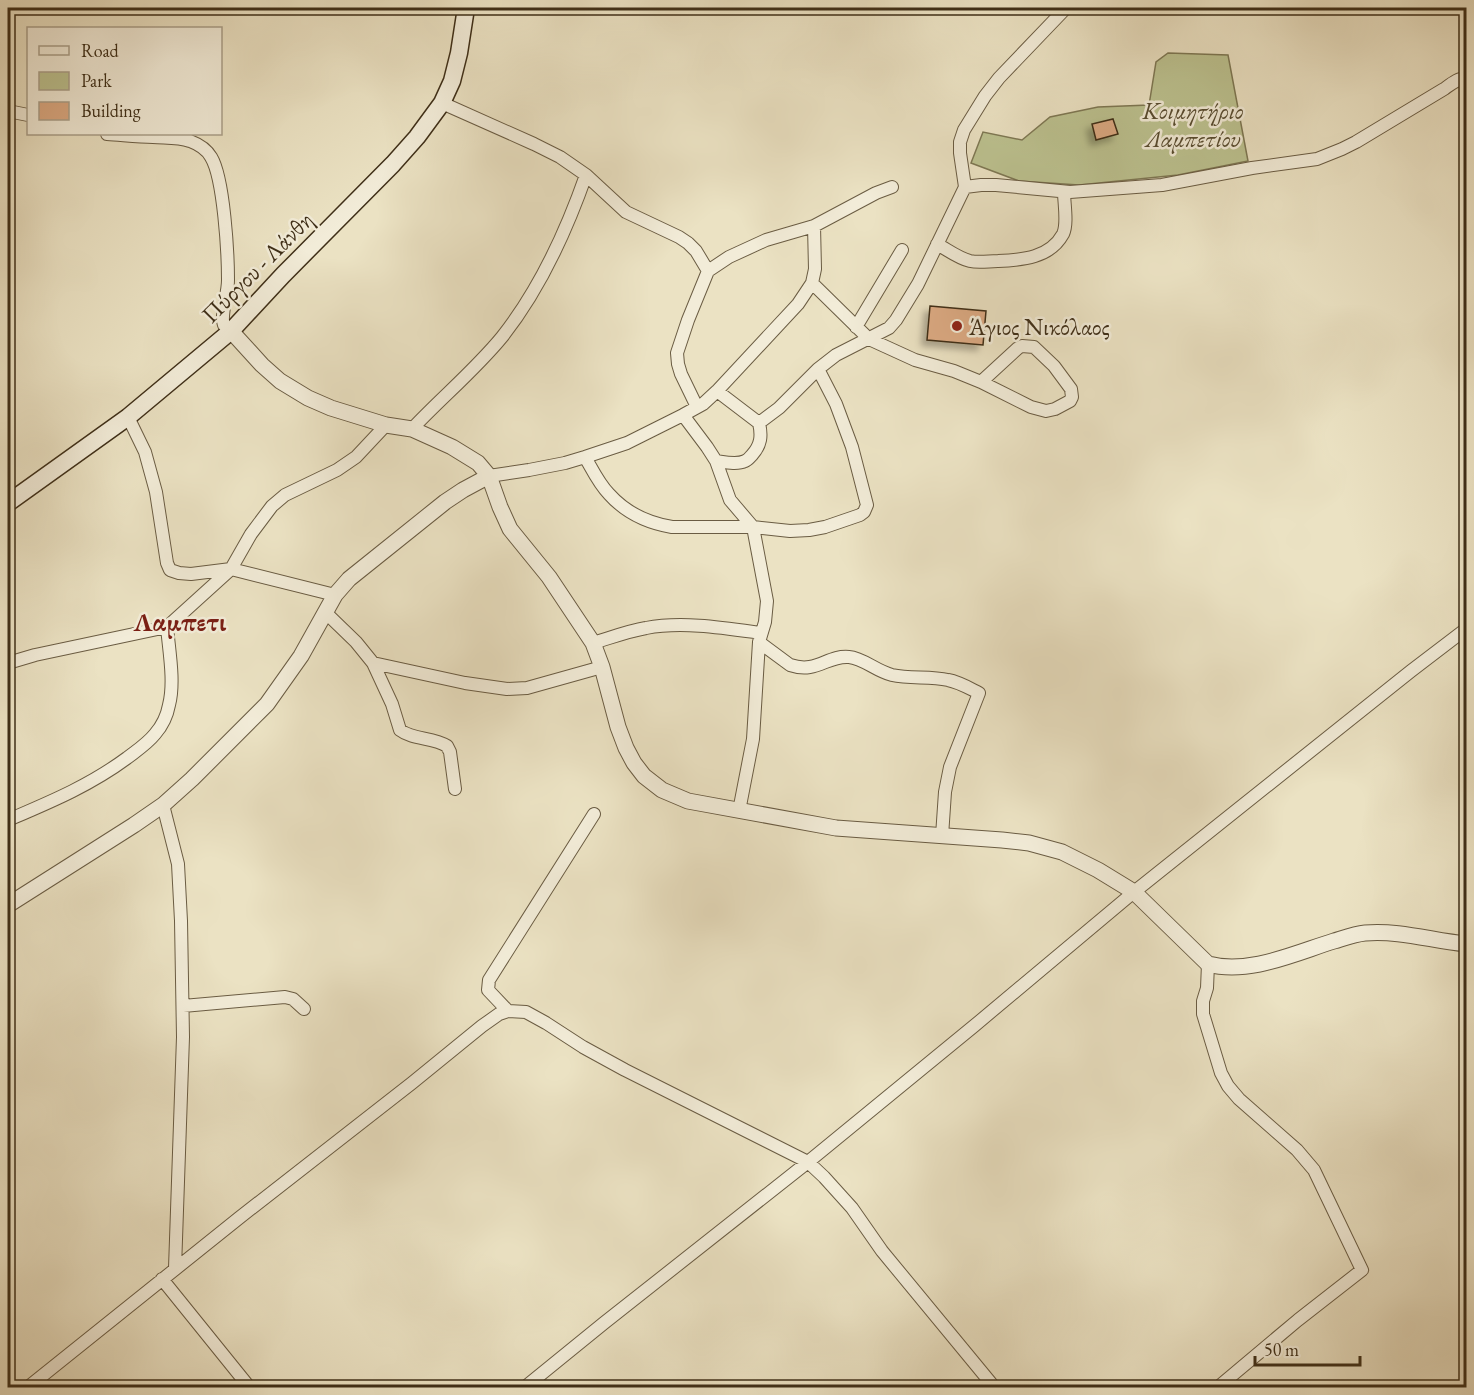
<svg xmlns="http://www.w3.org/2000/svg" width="1474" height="1395" viewBox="0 0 1474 1395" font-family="'EB Garamond',serif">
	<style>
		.green { fill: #bcc290; stroke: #7e7854; stroke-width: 1.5 }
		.building { fill: #dcaa83; stroke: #3f2f18; stroke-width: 1.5; filter: url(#shadow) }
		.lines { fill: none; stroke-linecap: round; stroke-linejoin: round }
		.minor-casing { stroke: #6a5c43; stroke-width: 14 }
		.tertiary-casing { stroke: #6a5c43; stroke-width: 17 }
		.secondary-casing { stroke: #3f2f18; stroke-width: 19 }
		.minor { stroke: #f2ecd8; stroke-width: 12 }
		.tertiary { stroke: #f2ecd8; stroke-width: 15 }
		.secondary { stroke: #f2ecd8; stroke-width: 16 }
		.poi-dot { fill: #8f2418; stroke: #f2ecd8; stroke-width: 2 }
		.labels { text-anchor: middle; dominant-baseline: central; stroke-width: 5; stroke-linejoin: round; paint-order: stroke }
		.park-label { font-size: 24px; font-style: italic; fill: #584c30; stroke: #f2ecd8 }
		.street-label { font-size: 24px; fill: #3f2f18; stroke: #f2ecd8 }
		.poi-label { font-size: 24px; fill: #3f2f18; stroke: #f2ecd8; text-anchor: start }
		.quarter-label { font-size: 27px; font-weight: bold; fill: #7a1f14; stroke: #f2ecd8 }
	</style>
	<defs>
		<filter id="shadow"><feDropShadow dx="-5.5" dy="5.5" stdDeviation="3" flood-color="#0004"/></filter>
	</defs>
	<rect width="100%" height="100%" fill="#ebe2c3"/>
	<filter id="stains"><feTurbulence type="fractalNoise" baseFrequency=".00333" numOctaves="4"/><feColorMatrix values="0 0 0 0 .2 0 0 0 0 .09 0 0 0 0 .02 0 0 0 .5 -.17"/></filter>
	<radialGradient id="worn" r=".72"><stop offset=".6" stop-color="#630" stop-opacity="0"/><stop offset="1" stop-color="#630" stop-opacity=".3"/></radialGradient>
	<path class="green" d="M1168,53L1228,55L1248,161L1178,175L1079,185L1019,181L971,163L983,132L1022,140L1050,117L1098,107L1149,105L1156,62Z"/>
	<path class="building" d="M1113,119L1118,134L1096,140L1092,124Z
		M930,306L986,311L983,345L927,340Z"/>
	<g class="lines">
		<defs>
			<path id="minor" d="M442,103L534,144L560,157L586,175L626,212L679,237L688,243L696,251L708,271
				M8,111L28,115
				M107,134C123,135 138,137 153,137C166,138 178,137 190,141C198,144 207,150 211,157C224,178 228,254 228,280C228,294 222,308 223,321L224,325L231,331
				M965,187L981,185H996L1070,192L1162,185L1252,168L1317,159L1342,149L1356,142L1444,89C1451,84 1458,78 1466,78
				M937,244C948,250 958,258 970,261C979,263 989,261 998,261C1022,260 1050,258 1063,234C1068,224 1064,203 1064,192
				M812,283L869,339L915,360L954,371L981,382L1031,407L1046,411L1055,409L1070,401L1072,397L1071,389L1054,366L1034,347L1022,346L1018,348L981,382
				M856,327L902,250
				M717,391L798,304L812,283L815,269L814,226L876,193L892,187
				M697,407L681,374L678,364L677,353L688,320L708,271L729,257L766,240L814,226
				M683,415L707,447L716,461L730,500L753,527L767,601L765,622L759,642L753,739L739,811
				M128,417L145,452L156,492L167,563L170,570L179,573L191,574L231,569L335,595
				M412,429C441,398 475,370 502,337C540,289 566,232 586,175
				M585,457C592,469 599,484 609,494C625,512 648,523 672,527H753L790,531L809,530L825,527L860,515L864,512L867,505L852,447L836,404L818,369
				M716,461C724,462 737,465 745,461C748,460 750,457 752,455C761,445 762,436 759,423
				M489,476L529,470L565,463L585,457L627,443L683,415L703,404L717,391L759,423L779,408L818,369L836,355L889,328L896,320L918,284L965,187L960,153V142L964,130L985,96L999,78L1066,8
				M325,612L356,642L373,663L392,704L400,730C413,740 433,737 447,746L450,752L455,789
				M759,642L790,665C817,674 827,655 849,657C863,658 876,671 892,675C910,679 930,676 948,680C959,682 969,688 979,693L950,767L945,792L942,836
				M593,643C610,638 628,631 646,628C682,621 725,628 761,633
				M8,663L35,655L167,627L231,569L251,534L272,506L285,495L337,470L356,457L386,425
				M373,663L465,683L507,689L527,688L602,667
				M163,805L178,864L181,921L183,1037L175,1268
				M8,820C50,802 89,786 127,758C136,751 147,744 155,734C162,726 167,716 169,705C175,682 169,651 167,627
				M1208,964L1207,988L1203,1001V1014L1221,1073L1228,1086L1239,1099L1297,1150L1314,1170L1362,1270L1298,1320L1217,1388
				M183,1006L285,997L293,999L304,1009
				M508,1011L488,990L489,980L594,814
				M162,1279L250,1388
				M27,1388L239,1218L412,1083L482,1026L499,1014L508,1011L526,1012L546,1023L583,1047L625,1070L808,1162L824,1177L852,1208L882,1251L995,1388
				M524,1388L604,1323L808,1162L974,1026L1134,892L1411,671L1466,629"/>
			<path id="tertiary" d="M231,331L262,365L280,381L308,398L331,408L386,425L412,429L452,447L478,463L489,476L500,507L510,529L549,577L593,643L602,667L618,727L626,748L634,763L644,776L662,790L688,801L836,828L1002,840L1029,843L1062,852L1098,870L1134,892L1208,964C1249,975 1295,953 1334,941C1344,938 1355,934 1365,933C1400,930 1433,941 1466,944
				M8,905L134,825L163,805L192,779L267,704L301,656L335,595L349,579L445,502L463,490L489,476"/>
			<path id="secondary" d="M8,503L128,417L231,331L283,275L393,164L417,137L442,103L452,81L459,53L466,8"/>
		</defs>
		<use href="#minor" class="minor-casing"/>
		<use href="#tertiary" class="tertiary-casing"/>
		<use href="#secondary" class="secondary-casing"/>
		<use href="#minor" class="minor"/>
		<use href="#tertiary" class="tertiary"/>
		<use href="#secondary" class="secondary"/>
	</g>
	<circle class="poi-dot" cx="957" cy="326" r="6"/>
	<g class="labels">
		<g class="park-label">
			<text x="1193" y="110">Κοιμητήριο<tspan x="1193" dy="28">Λαμπετίου</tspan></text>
		</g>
		<g class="street-label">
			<text transform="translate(257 267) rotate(-45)">Πύργου - Λάνθη</text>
		</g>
		<g class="poi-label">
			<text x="969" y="326">Άγιος Νικόλαος</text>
		</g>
		<g class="quarter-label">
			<text x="180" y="621">Λαμπετι</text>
		</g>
	</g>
	<rect width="1474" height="1395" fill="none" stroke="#ebe2c3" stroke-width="30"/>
	<rect x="9" y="9" width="1456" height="1377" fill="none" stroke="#3f2f18" stroke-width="3"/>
	<rect x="15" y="15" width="1444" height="1365" fill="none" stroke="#3f2f18" stroke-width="1.5"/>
	<rect x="27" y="27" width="195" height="108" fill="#f2ecd8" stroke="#aaa08b" stroke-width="1.5"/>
	<rect x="39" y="46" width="30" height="9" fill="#f2ecd8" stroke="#aaa08b" stroke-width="1.5"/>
	<text x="81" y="57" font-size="18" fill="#3f2f18">Road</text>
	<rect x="39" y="72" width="30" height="18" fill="#bcc290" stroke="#aaa08b" stroke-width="1.5"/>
	<text x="81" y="87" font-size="18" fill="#3f2f18">Park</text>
	<rect x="39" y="102" width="30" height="18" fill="#dcaa83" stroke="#aaa08b" stroke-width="1.5"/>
	<text x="81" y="117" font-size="18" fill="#3f2f18">Building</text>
	<path d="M1255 1356v9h105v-9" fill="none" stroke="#3f2f18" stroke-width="3"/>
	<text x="1264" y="1356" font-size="18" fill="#3f2f18" stroke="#f2ecd8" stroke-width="4.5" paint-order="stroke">50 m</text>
	<rect width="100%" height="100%" filter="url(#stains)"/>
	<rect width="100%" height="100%" fill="url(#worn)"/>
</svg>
